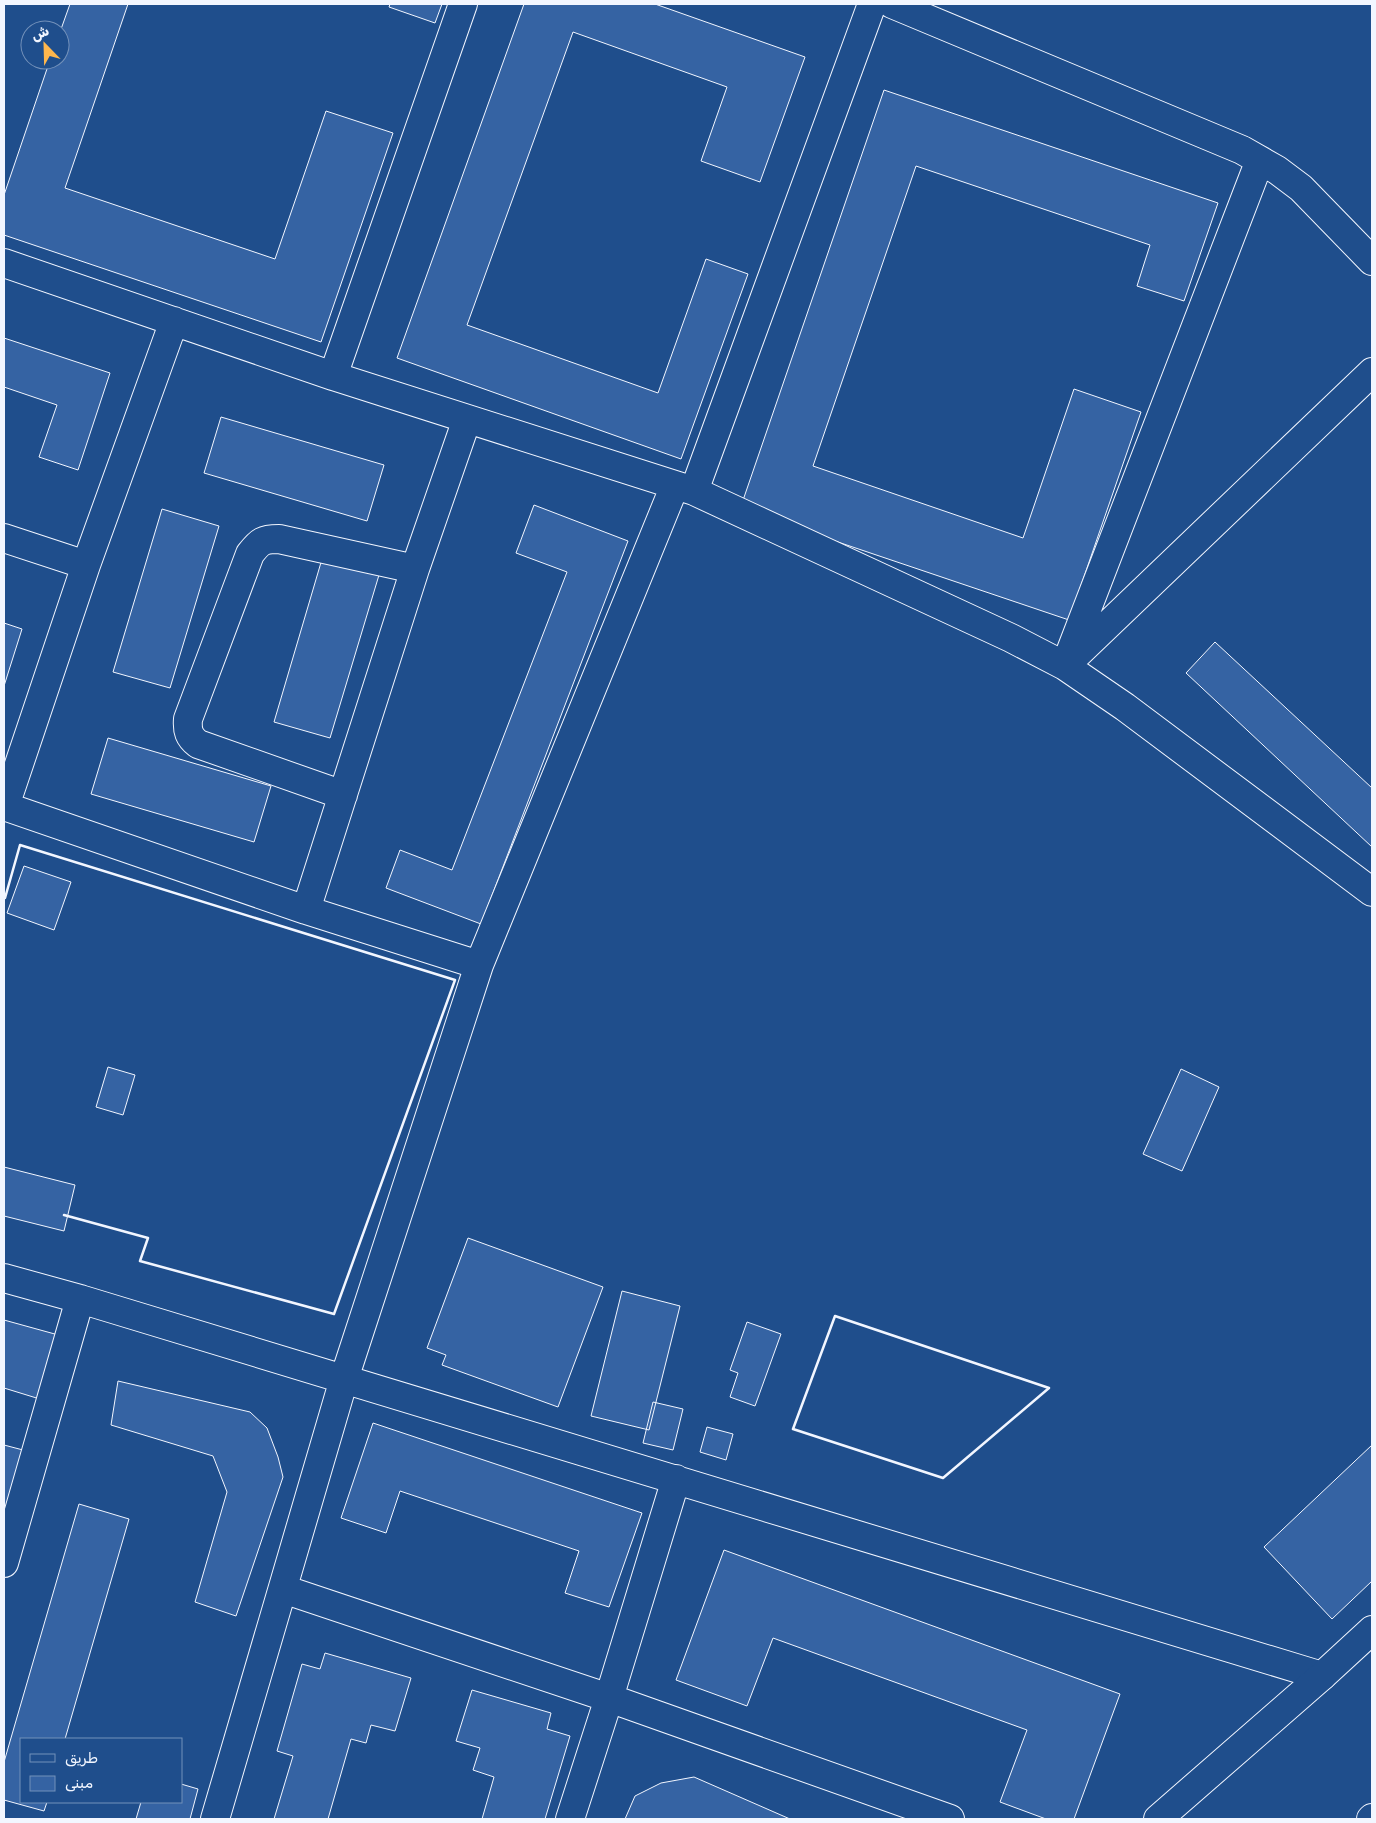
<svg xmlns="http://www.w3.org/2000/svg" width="1376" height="1823" viewBox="0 0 1376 1823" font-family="Rubik,'Noto Naskh Arabic',sans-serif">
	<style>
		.building { fill: #3563a3; stroke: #f2f6ff }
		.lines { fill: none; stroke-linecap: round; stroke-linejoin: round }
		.street-casing { stroke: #f2f6ff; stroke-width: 30 }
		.secondary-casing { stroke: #f2f6ff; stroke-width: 30 }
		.street { stroke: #1f4e8c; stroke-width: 28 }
		.secondary { stroke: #1f4e8c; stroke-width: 28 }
		.wall { stroke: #f2f6ff; stroke-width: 2.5 }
	</style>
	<rect width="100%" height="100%" fill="#1f4e8c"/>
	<path class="building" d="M70,4H128L65,188L275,259L326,111L393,133L321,342L4,235V195L50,60H60V32Z
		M390,4H442L435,23L389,7Z
		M524,4H655L805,57L760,182L701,161L727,87L573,32L467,325L658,393L706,259L748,274L681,459L397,358Z
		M884,90L1218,203L1184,301L1137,286L1150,245L916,166L813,466L1023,538L1074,389L1141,412L1069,620L740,509Z
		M4,338L110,373L78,470L39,457L57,405L4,387Z
		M221,417L384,465L367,521L204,473Z
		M534,505L628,541L481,924L386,888L400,850L452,870L567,572L516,553Z
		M162,509L219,526L170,688L113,672Z
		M322,559L379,575L330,738L274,722Z
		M4,623L22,629L4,686Z
		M1215,642L1372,788V847L1186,673Z
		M108,738L271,786L254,842L91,794Z
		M24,866L71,882L54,930L7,913Z
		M108,1067L135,1075L123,1115L96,1107Z
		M1181,1069L1219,1087L1182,1171L1143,1154Z
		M4,1167L75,1185L64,1231L4,1216Z
		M468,1238L603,1287L558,1407L442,1365L446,1355L427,1348Z
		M622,1291L680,1306L649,1430L591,1416Z
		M4,1320L62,1336L43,1400L4,1388Z
		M747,1322L781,1334L755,1406L730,1397L738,1373L730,1370Z
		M118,1381L250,1412L267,1428L278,1457L283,1477L236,1616L195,1602L227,1492L213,1456L111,1425Z
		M653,1402L683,1409L673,1450L643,1443Z
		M373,1423L642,1513L609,1607L565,1593L579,1551L400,1491L386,1533L341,1518Z
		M707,1427L733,1434L726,1460L700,1452Z
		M4,1445L23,1450L4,1517Z
		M1372,1445V1581L1332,1619L1264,1547Z
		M79,1504L129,1519L65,1739H21V1802H47L44,1811L4,1800V1762Z
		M724,1550L1120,1694L1074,1819H1046L1000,1802L1027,1730L773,1638L747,1706L676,1680Z
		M325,1653L411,1678L395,1731L371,1725L366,1743L351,1739L328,1819H274L293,1756L277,1751L302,1664L320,1669Z
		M472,1690L551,1713L547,1729L570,1736L545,1819H482L494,1777L473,1770L480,1748L456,1741Z
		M694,1777L790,1819H625L635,1796L661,1783Z
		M181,1784L198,1789L190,1819H136L141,1802H181Z"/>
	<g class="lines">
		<defs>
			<path id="street" d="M892,4L1242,150L1277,170L1301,188L1372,261
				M4,263L333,376L694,491L1011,638L1065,666L1125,707L1372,892
				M333,376L463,4
				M694,491L872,4
				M4,538L86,565
				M1071,660L1372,372
				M1065,666L1260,160
				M343,795L198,744C189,737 187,731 188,719L250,554C260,541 263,539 279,539L415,569
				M4,806L306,910L479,965L344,1379L215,1819
				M5,806L86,565L174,321
				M306,910L415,569L467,419
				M479,965L675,485
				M4,1278L80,1299L1322,1676
				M4,1563L80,1299
				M283,1589L609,1698L950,1819
				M570,1819L609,1698L676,1479"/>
			<path id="secondary" d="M1158,1819L1322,1676L1372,1630
				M1371,1819L1372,1818"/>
		</defs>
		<use href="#street" class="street-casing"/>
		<use href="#secondary" class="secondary-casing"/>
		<use href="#street" class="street"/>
		<use href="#secondary" class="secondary"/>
		<path class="wall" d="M4,898H5L20,845L455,980L334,1314L140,1261L148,1238L64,1215
			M835,1316L1049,1388L943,1478L793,1429Z"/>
	</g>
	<rect width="1376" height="1823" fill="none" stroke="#f2f6ff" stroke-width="10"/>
	<rect x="20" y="1738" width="162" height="65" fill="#1f4e8c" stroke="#7391ba"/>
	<rect x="30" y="1754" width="25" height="8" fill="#1f4e8c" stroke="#7391ba"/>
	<text x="65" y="1763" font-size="15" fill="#f2f6ff">طريق</text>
	<rect x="30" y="1776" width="25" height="15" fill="#3563a3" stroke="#7391ba"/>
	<text x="65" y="1788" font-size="15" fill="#f2f6ff">مبنى</text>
	<g transform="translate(45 45) rotate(337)"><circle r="24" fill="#1f4e8c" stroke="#7391ba"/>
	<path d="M0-4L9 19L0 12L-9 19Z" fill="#ffb74d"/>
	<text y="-8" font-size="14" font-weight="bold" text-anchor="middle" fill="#f2f6ff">ش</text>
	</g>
</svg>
